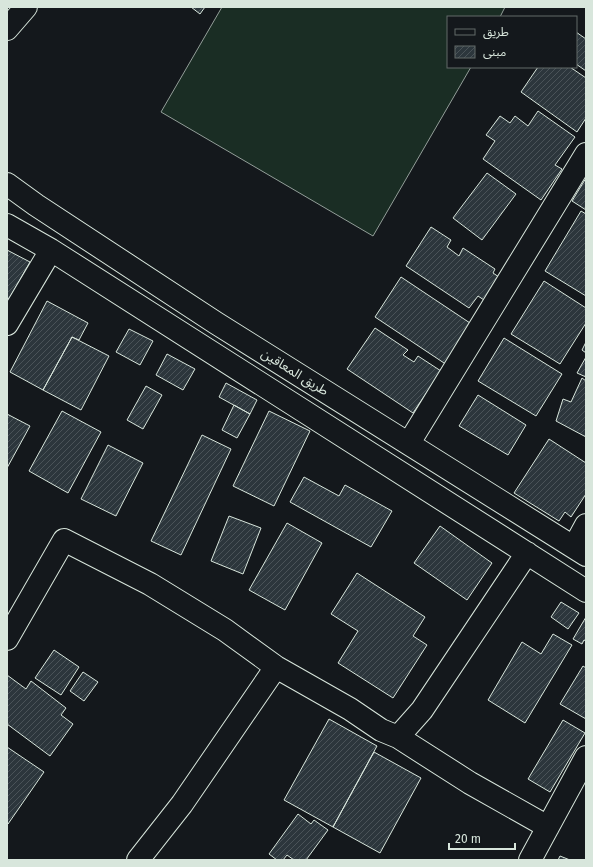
<svg xmlns="http://www.w3.org/2000/svg" width="593" height="867" viewBox="0 0 593 867" font-family="'Fira Sans','Noto Sans Arabic',sans-serif">
	<style>
		.pitch { fill: #1a2d24; stroke: #939e99 }
		.building { fill: url(#building-hatch); stroke: #d8e6dc }
		.lines { fill: none; stroke-linecap: round; stroke-linejoin: round }
		.minor-casing { stroke: #d8e6dc; stroke-width: 24 }
		.minor { stroke: #14181c; stroke-width: 22 }
		.labels { text-anchor: middle; dominant-baseline: central; stroke-width: 3; stroke-linejoin: round; paint-order: stroke }
		.street-label { font-size: 13px; fill: #d8e6dc; stroke: #14181c }
	</style>
	<defs>
		<pattern id="building-hatch" width="6" height="6" patternUnits="userSpaceOnUse"><rect width="6" height="6" fill="#2c363c"/><path d="M-1 1l2-2M0 6l6-6M5 7l2-2" fill="none" stroke="#4a5358"/></pattern>
	</defs>
	<rect width="100%" height="100%" fill="#14181c"/>
	<path class="pitch" d="M222,7H505L500,17H448V67H471L373,236L161,112Z"/>
	<path class="building" d="M191,7H205L200,14Z
		M576,32L586,39V71L576,64Z
		M538,67H570L586,78V118L577,132L521,92Z
		M538,111L575,137L555,165L562,169L541,200L483,159L495,141L486,135L500,116L510,123L515,116L528,126Z
		M487,173L516,194L482,240L453,218Z
		M586,178V210L572,201Z
		M581,211L586,214V296L545,271Z
		M431,227L451,240L447,247L459,256L463,248L495,269L493,273L502,279L487,302L478,296L469,308L406,266Z
		M7,250L30,262L9,299L7,298Z
		M401,277L473,325L447,365L375,317Z
		M544,281L586,308V323L560,364L511,334Z
		M47,301L88,323L79,340L72,337L43,390L10,372Z
		M375,328L408,350L403,355L414,362L418,356L441,371L413,413L347,369Z
		M129,329L153,341L140,365L116,352Z
		M72,337L109,356L81,410L43,390Z
		M504,338L562,374L536,416L478,381Z
		M586,342V353L582,350Z
		M167,354L195,369L183,390L156,375Z
		M586,357V377L577,373Z
		M582,378L586,381V437L556,421L563,399L571,402Z
		M226,383L257,400L250,414L219,397Z
		M146,386L162,395L143,429L127,420Z
		M478,395L526,425L508,455L459,426Z
		M234,405L250,414L237,438L222,430Z
		M62,411L101,432L68,493L29,471Z
		M269,411L310,431L274,506L233,486Z
		M7,414L30,426L7,468Z
		M202,435L231,449L181,555L151,541Z
		M549,439L586,463V494L571,517L565,512L559,521L514,493Z
		M108,445L143,463L116,516L81,499Z
		M304,477L339,496L345,485L392,511L371,547L290,502Z
		M229,516L261,528L243,574L211,561Z
		M287,523L322,543L285,610L249,590Z
		M440,526L492,563L467,600L414,563Z
		M357,573L425,617L413,636L427,645L393,698L338,663L358,631L331,614Z
		M561,602L579,613L568,629L551,617Z
		M586,617V641L584,640L582,644L573,639Z
		M553,634L572,645L525,723L488,700L522,642L541,654Z
		M54,650L79,667L61,695L35,678Z
		M583,666L586,668V719L560,704Z
		M83,672L98,682L84,701L70,691Z
		M7,675L26,689L31,681L66,708L61,715L73,724L50,756L7,724Z
		M329,719L377,746L333,827L284,800Z
		M563,720L585,733L550,792L528,779Z
		M7,747L44,772L8,824L7,822Z
		M374,752L421,778L380,853L333,827Z
		M298,814L311,824L314,820L328,830L306,860H294L287,855L283,860H277L269,854Z
		M560,856L570,860H558Z"/>
	<g class="lines">
		<defs>
			<path id="minor" d="M7,29L26,7
				M7,184L36,205L216,323L586,555
				M7,225L51,250L586,591
				M7,324L51,250
				M409,443L586,154
				M574,547L586,525
				M7,639L64,540L150,584L225,630L276,667L350,709L381,730L398,737L422,710L527,553
				M398,737L470,783L548,827
				M138,860L182,804L276,667
				M530,860L586,757"/>
		</defs>
		<use href="#minor" class="minor-casing"/>
		<use href="#minor" class="minor"/>
	</g>
	<g class="labels">
		<g class="street-label">
			<text transform="translate(295 372) rotate(32)">طريق المعاقين</text>
		</g>
	</g>
	<rect width="593" height="867" fill="none" stroke="#d8e6dc" stroke-width="16"/>
	<rect x="447" y="16" width="130" height="52" fill="#14181c" stroke="#626a69"/>
	<rect x="455" y="29" width="20" height="6" fill="#14181c" stroke="#626a69"/>
	<text x="483" y="36" font-size="12" fill="#d8e6dc">طريق</text>
	<rect x="455" y="46" width="20" height="12" fill="url(#building-hatch)" stroke="#626a69"/>
	<text x="483" y="56" font-size="12" fill="#d8e6dc">مبنى</text>
	<path d="M449 843v6h66v-6" fill="none" stroke="#d8e6dc" stroke-width="2"/>
	<text x="455" y="843" font-size="12" fill="#d8e6dc" stroke="#14181c" stroke-width="3" paint-order="stroke">20 m</text>
</svg>
